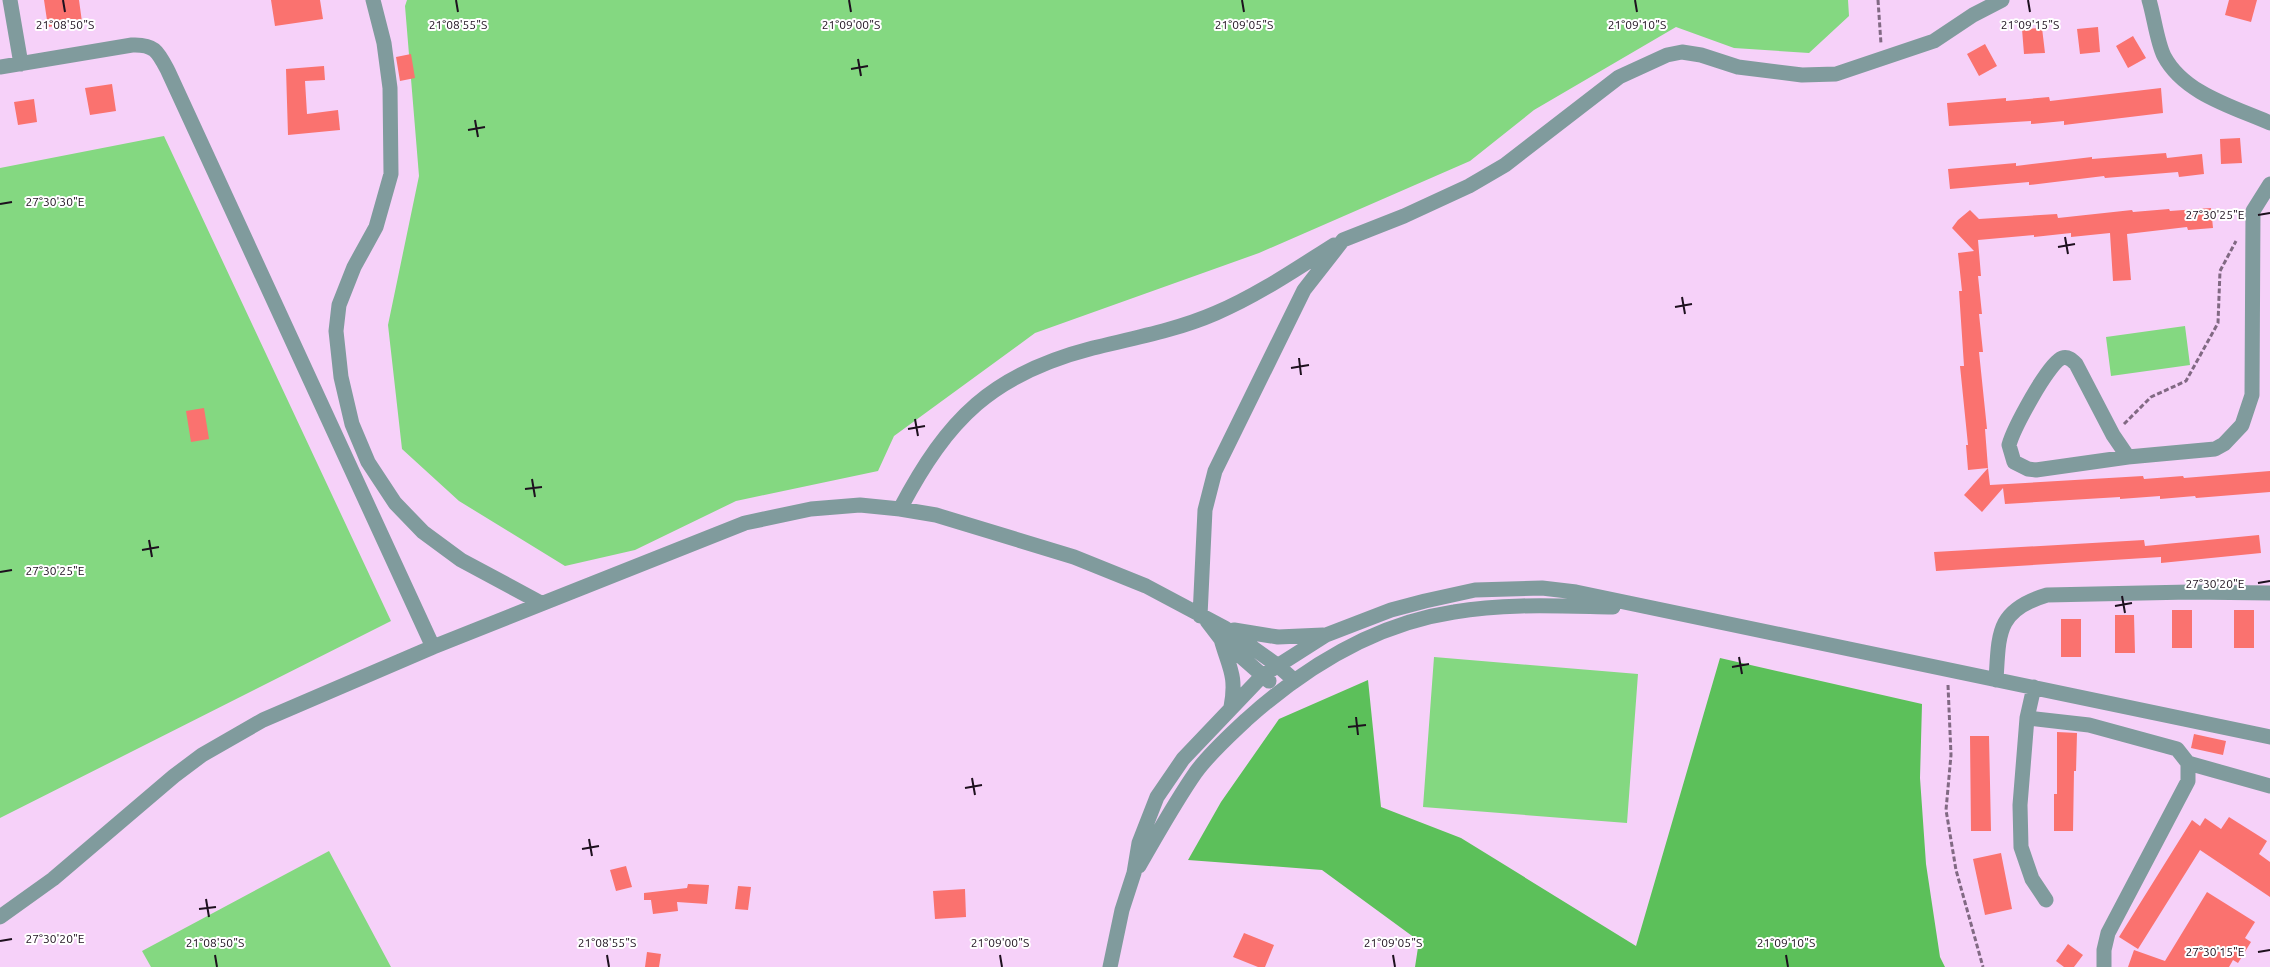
<svg xmlns="http://www.w3.org/2000/svg" width="2270" height="967" viewBox="0 0 2270 967" font-family="Ubuntu,sans-serif">
	<style>
		.green { fill: #84d881 }
		.forest { fill: #5cc05a }
		.building { fill: #fa726f }
		.lines { fill: none; stroke-linecap: round; stroke-linejoin: round }
		.path { stroke: #816983; stroke-width: 3; stroke-dasharray: 5 2.5; stroke-linecap: butt }
		.minor { stroke: #809b9d; stroke-width: 15 }
		.ticks { fill: none; stroke: #1d101e; stroke-width: 2 }
		.ticks-label { font-size: 12px; text-anchor: middle; fill: #1d101e; stroke: #fff; stroke-width: 4; stroke-linejoin: round; paint-order: stroke }
	</style>
	<rect width="100%" height="100%" fill="#f6d1f9"/>
	<path class="green" d="M407,0H1848L1849,16L1809,53L1734,48L1676,27L1534,110L1470,161L1259,253L1035,333L894,436L878,471L736,501L635,550L565,566L459,501L402,449L388,325L419,176L405,6Z
		M164,136L391,621L0,818V168Z
		M2185,326L2190,365L2111,376L2106,337Z
		M1434,657L1638,674L1627,823L1423,807Z
		M329,851L391,967H151L142,951Z"/>
	<path class="forest" d="M1720,658L1922,704L1920,778L1926,864L1940,957L1945,967H1415L1419,941L1322,870L1188,860L1221,802L1279,719L1368,680L1381,807L1461,838L1636,946Z"/>
	<path class="building" d="M44,0H79L82,22L48,27Z
		M271,0H320L323,19L275,26Z
		M2229,0H2257L2251,22L2225,15Z
		M2098,27L2100,52L2080,54L2077,29Z
		M2042,28L2045,53L2024,54L2022,29Z
		M2133,36L2146,58L2128,68L2116,46Z
		M1985,44L1997,66L1979,76L1967,54Z
		M411,54L415,78L400,81L396,57Z
		M324,66L325,80L305,81L307,114L338,110L340,130L288,135L286,69Z
		M112,84L116,111L90,115L85,88Z
		M2161,88L2163,113L2064,125V121L2031,124V121L1949,126L1947,103L2006,98V101L2049,97L2050,101Z
		M34,99L37,122L18,125L14,102Z
		M2240,138L2242,163L2221,164L2220,139Z
		M2166,153L2167,158L2202,154L2204,174L2179,177L2178,172L2105,178L2104,176L2029,185V182L1950,189L1948,169L2016,163V166L2092,157V159Z
		M2211,208L2213,228L2188,230L2187,227L2127,234L2131,280L2113,281L2110,233L2071,237V233L2034,237V235L1978,240L1981,276H1978L1982,314H1979L1983,352H1979L1987,429H1985L1988,468L1968,470L1966,445H1968L1960,366H1964L1959,291H1962L1958,253L1974,251L1952,228L1958,220L1970,210L1979,219L2057,214L2058,218L2132,210L2133,212L2169,209L2170,211Z
		M204,408L209,439L191,442L186,411Z
		M1988,468L1990,485L2143,476L2144,479L2183,476L2184,478L2270,471V492L2196,498L2195,496L2160,499V496L2120,499V497L2005,504L2003,488L1982,512L1964,495Z
		M2259,535L2261,553L2161,563V557L1936,571L1934,552L2144,540L2145,546Z
		M2172,610H2192V648H2172Z
		M2234,610H2254V648H2234Z
		M2115,615H2134L2135,653H2115Z
		M2061,619H2081V657H2061Z
		M2057,732L2077,733L2076,771H2074L2073,831H2054V794H2057Z
		M2194,734L2226,741L2223,755L2191,748Z
		M1970,736H1989L1991,831H1971Z
		M2229,817L2267,841L2259,854L2270,862V897L2200,850L2138,949L2119,937L2192,820L2200,826L2205,818L2221,829Z
		M2001,853L2012,909L1985,915L1973,859Z
		M626,866L632,887L616,891L610,870Z
		M688,884L709,885L707,904L677,902L678,911L653,914L651,900H644V893L687,888Z
		M738,886L751,887L748,910L735,909Z
		M965,889L966,917L935,919L933,891Z
		M2207,892L2255,922L2245,938L2251,942L2238,963L2233,960L2229,967H2128L2134,950L2165,961Z
		M1244,933L1274,945L1265,967H1258L1233,957Z
		M2068,944L2083,955L2074,967H2064L2056,961Z
		M647,952L661,954L659,967H645Z"/>
	<g class="lines">
		<path class="path" d="M1878,0L1881,44
			M2124,424L2151,397L2186,381L2218,323L2220,271L2236,241
			M1948,685L1951,755L1946,810L1956,870L1983,967"/>
		<path class="minor" d="M10,0L21,64
			M373,0L384,43L390,88L391,174L376,227L354,267L339,305L336,331L341,377L352,424L368,462L395,503L423,532L461,560L541,603
			M2149,0C2154,16 2157,42 2164,56C2184,94 2234,107 2270,123
			M0,67L132,45C155,44 158,52 168,71L433,647
			M2128,457L2113,435L2076,364C2072,360 2068,356 2062,358C2048,363 2013,430 2009,445L2014,462L2028,469L2036,470L2128,457L2215,449L2224,444L2242,425L2252,395L2253,211L2270,184
			M900,509C948,418 992,374 1093,348C1134,338 1177,330 1216,313C1258,295 1296,269 1334,245
			M1200,616L1205,510L1215,471L1304,290L1343,240L1404,216L1469,186L1505,165L1619,77L1667,55L1682,52L1701,55L1738,67L1802,75L1836,74L1934,41L1973,15L2002,0
			M1207,621L1220,638L1269,681
			M1234,630L1278,637L1323,635
			M1221,639C1229,668 1237,675 1231,707
			M1996,680C1999,634 1996,610 2047,595L2190,592L2270,593
			M2034,687L2027,718L2020,805L2021,847L2032,879L2046,900
			M2027,718L2089,725L2177,749L2188,763V781L2108,933L2104,950V967
			M2188,763L2270,786
			M1139,866C1157,835 1175,802 1196,772C1210,753 1228,737 1246,720C1305,667 1374,624 1454,612C1506,603 1560,606 1613,607
			M0,917L53,879L174,776L202,755L263,720L433,647L745,523L811,509L860,505L900,509L936,515L1074,557L1146,586L1225,628L1277,665L1294,680
			M1110,967L1122,910L1134,873L1139,843L1157,797L1183,759L1263,675L1326,635L1391,610L1425,601L1475,590L1542,588L1576,592L2270,737"/>
	</g>
	<path class="ticks" d="M63,0L65,12M456,0L458,12M849,0L851,12M1242,0L1244,12M1635,0L1637,12M2028,0L2030,12M858,59L861,76M851,69L868,66M475,120L478,137M468,130L485,127M0,204L12,202M2258,215L2270,213M2065,237L2068,254M2058,247L2075,244M1682,297L1685,314M1675,307L1692,304M1299,358L1301,375M1291,368L1309,365M915,419L918,436M908,429L925,426M532,479L535,497M525,489L542,487M149,540L152,557M142,550L159,547M0,572L12,570M2258,583L2270,581M2122,596L2125,613M2115,606L2132,603M1739,657L1742,674M1732,667L1749,664M1356,717L1358,735M1348,727L1366,725M972,778L975,795M965,788L982,785M589,839L592,856M582,849L599,846M206,899L209,917M199,909L216,907M0,941L12,939M2258,952L2270,950M215,955L217,967M607,955L609,967M1000,955L1002,967M1393,955L1395,967M1786,955L1788,967"/>
	<g class="ticks-label">
		<text x="65" y="29">21°08'50"S</text>
		<text x="458" y="29">21°08'55"S</text>
		<text x="851" y="29">21°09'00"S</text>
		<text x="1244" y="29">21°09'05"S</text>
		<text x="1637" y="29">21°09'10"S</text>
		<text x="2030" y="29">21°09'15"S</text>
		<text x="55" y="206">27°30'30"E</text>
		<text x="2215" y="219">27°30'25"E</text>
		<text x="55" y="575">27°30'25"E</text>
		<text x="2215" y="588">27°30'20"E</text>
		<text x="55" y="943">27°30'20"E</text>
		<text x="215" y="947">21°08'50"S</text>
		<text x="607" y="947">21°08'55"S</text>
		<text x="1000" y="947">21°09'00"S</text>
		<text x="1393" y="947">21°09'05"S</text>
		<text x="1786" y="947">21°09'10"S</text>
		<text x="2215" y="956">27°30'15"E</text>
	</g>
</svg>
